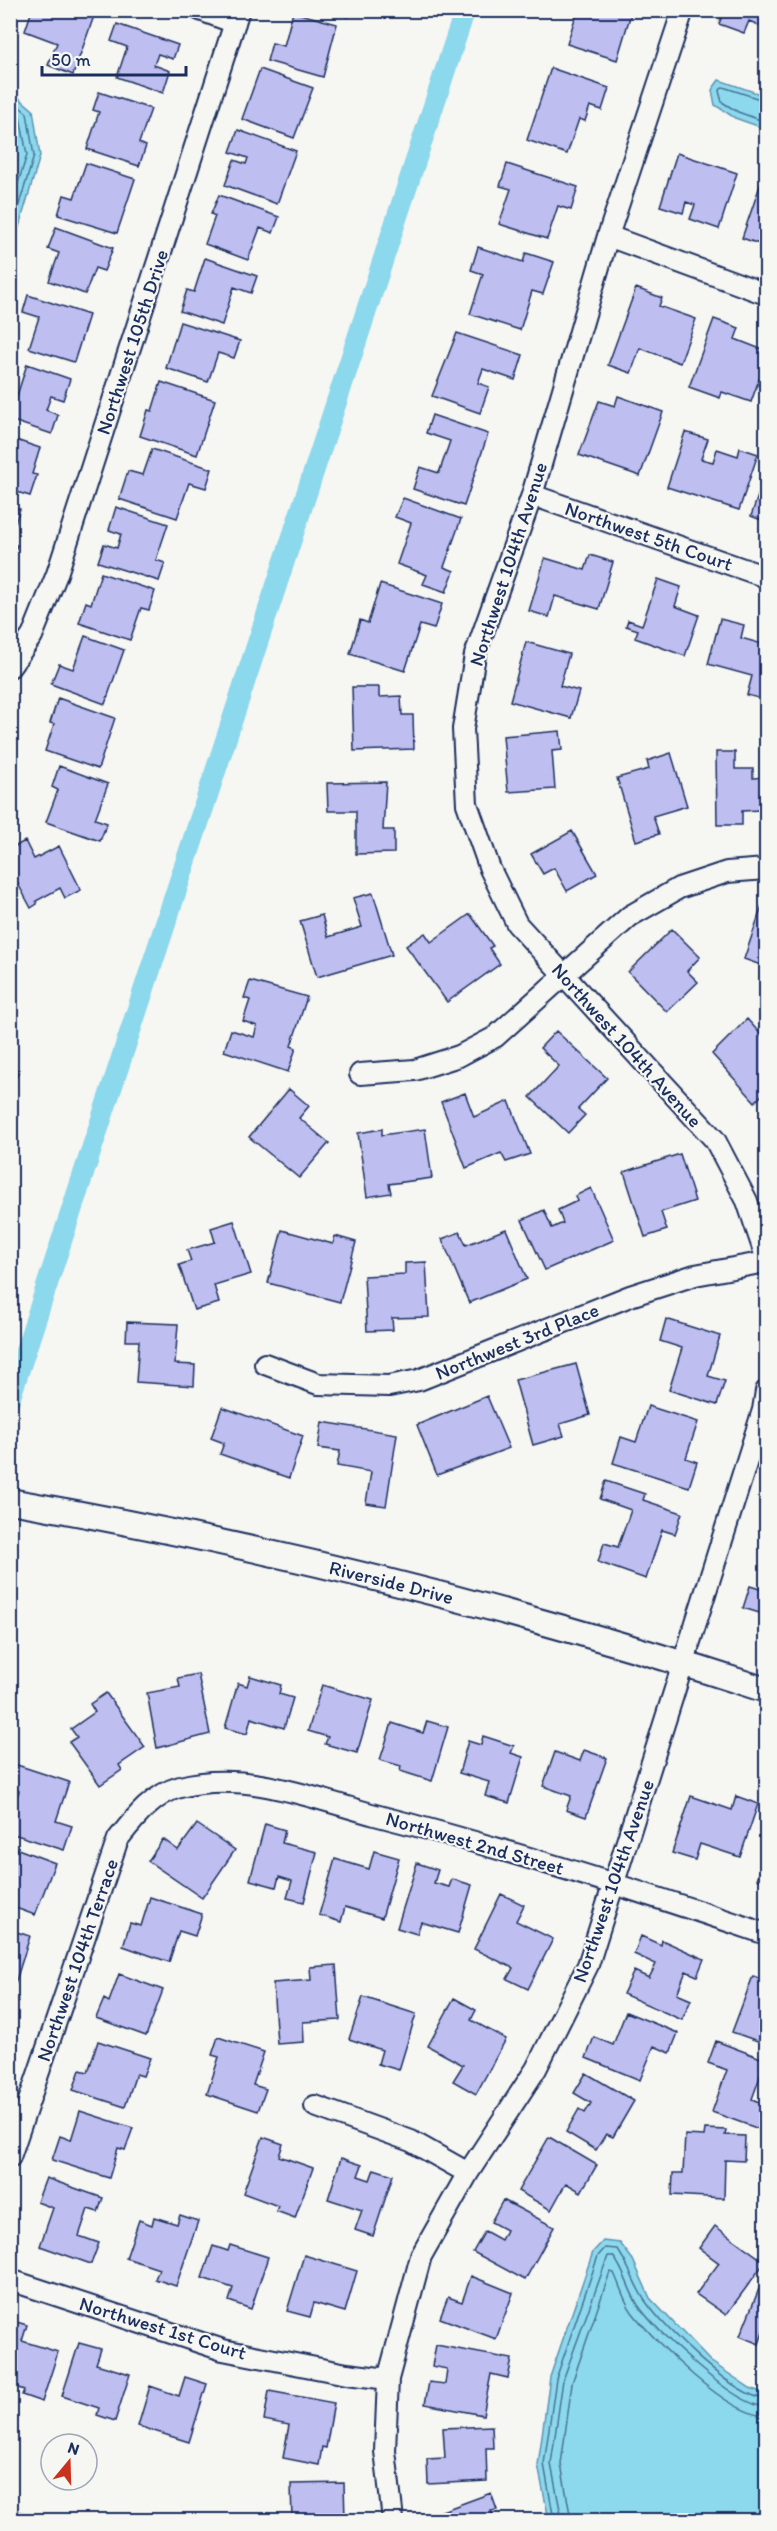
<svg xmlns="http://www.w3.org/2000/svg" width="777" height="2531" viewBox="0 0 777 2531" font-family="Itim,sans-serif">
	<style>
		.green { fill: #99e0ad; stroke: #5a8886; stroke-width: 1.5 }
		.water { fill: #8cd8ec; stroke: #5f94b3; stroke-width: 1.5 }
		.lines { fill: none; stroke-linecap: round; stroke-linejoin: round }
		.shore { stroke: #487397; stroke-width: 1.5 }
		.canal { stroke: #8cd8ec; stroke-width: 21 }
		.building { fill: #bebef0; stroke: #1b2f5e; stroke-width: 1.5 }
		.minor-casing { stroke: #1b2f5e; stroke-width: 24 }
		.tertiary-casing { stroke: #1b2f5e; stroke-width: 28 }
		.minor { stroke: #f6f6f2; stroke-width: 20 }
		.tertiary { stroke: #f6f6f2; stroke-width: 24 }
		.labels { text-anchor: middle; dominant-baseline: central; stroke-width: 4.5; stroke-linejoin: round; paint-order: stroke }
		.street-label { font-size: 20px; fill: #1b2f5e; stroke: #f6f6f2 }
	</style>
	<rect width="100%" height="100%" fill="#f6f6f2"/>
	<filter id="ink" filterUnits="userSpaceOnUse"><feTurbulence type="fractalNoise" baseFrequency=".0167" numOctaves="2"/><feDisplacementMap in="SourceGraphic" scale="12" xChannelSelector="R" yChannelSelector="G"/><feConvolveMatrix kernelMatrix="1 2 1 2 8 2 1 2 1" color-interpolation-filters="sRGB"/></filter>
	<g filter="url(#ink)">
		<path class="green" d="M11,2510L62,2520H11Z"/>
		<path class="water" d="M719,80L766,96V129L735,118L715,105L712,90Z
			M11,91L33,110L40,156L11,254Z
			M603,2241L620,2243L633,2260L650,2298L710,2361L750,2388L766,2394V2520H549L538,2465L550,2377L593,2252Z"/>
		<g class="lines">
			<path class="shore" d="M10,99L27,113L34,156L10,234
				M766,101L723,87L719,91L722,102L738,112L766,122
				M10,109L20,117L27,155L10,208
				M554,2520L544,2464L556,2379L598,2256L605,2248L617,2249C630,2266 634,2286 646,2302C666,2330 733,2396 766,2399
				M562,2520L551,2464L563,2380L608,2256H613C625,2271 628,2290 638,2305C657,2333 734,2405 766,2407
				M571,2520L561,2464L572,2383L610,2272L614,2273C620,2286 624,2301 632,2312C656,2343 727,2415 766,2416"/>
			<path class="canal" d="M10,1398L465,10"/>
		</g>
		<path class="building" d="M10,10H17L10,30Z
			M32,10H78L94,16L73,75L48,65L57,43L25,31Z
			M328,10H350L348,17Z
			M560,10H632L617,60L567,44L576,15Z
			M724,10H766V28L749,21L744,33L719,24Z
			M293,12L337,24L323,77L267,61L272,43L284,46Z
			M117,24L178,45L173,59L158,54L154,65L170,71L163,93L117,77L127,47L111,41Z
			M551,68L609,88L602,110L590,106L585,121L579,119L567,154L527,140Z
			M260,69L313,88L294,138L242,119Z
			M99,92L151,109L139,143L146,146L139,166L87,149L99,112L93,110Z
			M238,130L296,151L277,204L225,185L234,160L246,164L248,158L230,152Z
			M677,153L737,173L719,229L690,219L695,205L686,202L683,213L660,206Z
			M86,163L135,179L117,233L58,215L64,195L74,198Z
			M507,164L578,187L571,210L558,206L547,239L499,224L511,189L500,186Z
			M766,168V240L765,246L742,238Z
			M219,195L279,217L273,233L260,228L248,260L205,244L215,216L211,214Z
			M56,227L113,248L104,271L95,268L85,294L49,281L59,253L48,249Z
			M478,247L523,262L526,253L554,262L543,294L532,291L520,330L470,314L483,274L471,270Z
			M205,258L257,276L251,293L234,287L222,325L180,311L187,290L194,292Z
			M636,288L662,298L659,306L696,319L680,363L640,348L631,373L608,365Z
			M28,295L89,315L74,362L29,348L39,317L23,312Z
			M714,319L739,328L735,339L766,351V360L751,402L722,392L720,398L689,387Z
			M180,322L240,341L234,358L218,353L208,382L166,368Z
			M457,333L523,355L515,380L483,369L478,383L489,387L480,413L432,396Z
			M27,364L70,379L63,400L51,396L46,410L58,415L52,434L10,420V400L15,402Z
			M161,382L215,400L197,455L140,436L148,410L152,411Z
			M618,396L663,412L640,476L579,455L599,401L615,406Z
			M432,415L488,434L464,506L413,489L420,467L439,473L450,441L426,433Z
			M685,432L708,439L701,459L713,462L717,449L738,456L740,448L758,454L739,510L667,487Z
			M10,438L40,448L32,474L37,475L30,496L10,490Z
			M152,449L212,469L206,488L189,483L177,518L119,499L128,471L143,475Z
			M766,473V522L751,516Z
			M403,498L461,519L444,567L454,571L446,592L423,584L427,575L397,564L411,523L395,517Z
			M10,506L20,509L10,537Z
			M116,507L168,524L156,560L165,563L159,581L98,562L104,544L117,548L121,534L109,530Z
			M10,544L17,545L10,564Z
			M590,555L613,562L599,609L555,596L549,617L529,611L545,558L585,570Z
			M101,573L155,591L149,610L141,608L130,640L79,623L86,602L91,604Z
			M658,579L681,587L675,606L699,615L685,656L635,638L638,630L626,626L628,620L642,625Z
			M380,584L442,604L434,629L420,625L405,671L350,654L360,620L368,623Z
			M720,619L744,625L741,638L766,645V700L747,695L752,676L708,664Z
			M85,636L124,650L105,704L51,684L59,664L73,669Z
			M526,642L569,654L560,686L579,691L571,718L510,701Z
			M352,687H379V697L401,696L402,715H413L414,749L354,751Z
			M58,698L115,718L98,769L45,751L54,724L50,723Z
			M560,731L562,750L552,751L555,789L508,792L503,736Z
			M716,752H735V769H753V778L766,777V822H760V810L742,811V825H717Z
			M671,753L687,806L653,816L659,834L636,841L617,778L649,769L647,761Z
			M59,766L108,784L95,819L107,823L100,841L46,822L58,790L52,787Z
			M386,782L383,830H394V853L356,854V811H328L327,783Z
			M572,831L597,874L567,891L554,868L543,874L531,854Z
			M25,841L34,859L59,846L81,890L65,898L60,888L36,901L37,904L31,908L10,869V849Z
			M373,893L392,955L317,977L300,921L322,915L328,937L362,927L353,898Z
			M762,906L766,907V967L744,959Z
			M470,914L493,946L489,948L500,964L447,1002L406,946L425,933L431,942Z
			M672,929L700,957L687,971L698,982L667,1012L628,972Z
			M10,970L15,991L10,992Z
			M250,981L307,997L291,1046L296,1048L288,1072L224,1051L231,1030L254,1037L257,1026L243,1021L250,1000L244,998Z
			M747,1019L766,1040V1091L755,1102L712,1054Z
			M556,1031L607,1078L578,1109L585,1115L568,1133L530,1097L559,1066L540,1048Z
			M10,1068L19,1070L12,1090L10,1089Z
			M289,1089L309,1106L299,1118L329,1143L299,1178L249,1137Z
			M465,1093L474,1117L509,1101L530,1154L506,1162L501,1153L466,1168L441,1102Z
			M382,1129V1135L425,1129L432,1178L389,1184L391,1193L367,1197L358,1133Z
			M680,1154L695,1201L661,1212L667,1230L645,1237L624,1172Z
			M591,1188L614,1240L545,1270L522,1220L544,1210L552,1228L563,1223L558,1210L577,1201L575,1196Z
			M234,1221L251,1274L214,1285L219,1303L194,1310L179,1265L191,1261L187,1250L215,1242L211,1228Z
			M506,1229L527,1279L469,1303L442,1239L460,1232L466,1245Z
			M282,1230L333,1244L335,1236L356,1242L340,1302L268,1283Z
			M426,1262L429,1317L392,1318L393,1330L367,1331L364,1276L405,1274V1263Z
			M666,1319L720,1336L708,1376L725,1381L717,1405L669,1390L682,1348L660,1341Z
			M127,1322L178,1324L175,1364L195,1365L194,1386L136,1382L139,1341H126Z
			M576,1364L590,1415L560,1424L564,1436L533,1445L515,1380Z
			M487,1396L509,1448L437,1475L417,1425Z
			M648,1406L698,1422L686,1458L697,1462L689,1487L613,1463L621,1437L636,1442Z
			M222,1407L303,1436L289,1478L220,1454L224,1443L211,1438Z
			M322,1422L397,1434L386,1506L366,1503L371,1472L337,1466L340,1451L318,1448Z
			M606,1481L645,1494L643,1500L682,1513L675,1534L662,1530L646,1579L598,1562L604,1543L618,1547L631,1510L600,1499Z
			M766,1579V1615L743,1608L750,1586L763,1590Z
			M198,1674L210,1734L157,1748L147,1693L180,1687L178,1678Z
			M250,1676L281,1685L279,1694L293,1698L284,1728L251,1718L247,1734L225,1728L238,1683L247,1686Z
			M322,1685L373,1700L357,1753L325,1744L328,1737L308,1731Z
			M106,1693L145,1747L119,1765L122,1770L100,1785L69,1742L77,1737L71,1729L95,1712L90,1704Z
			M427,1721L448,1727L432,1781L400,1771L401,1766L380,1760L392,1723L423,1733Z
			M483,1736L514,1746L511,1753L523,1757L509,1803L485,1796L489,1782L459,1773L468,1741L481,1745Z
			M584,1750L607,1758L586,1817L566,1810L571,1796L543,1786L555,1752L580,1761Z
			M14,1764L69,1782L56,1821L72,1826L64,1850L10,1833V1818L19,1791L10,1788Z
			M691,1796L732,1810L736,1796L758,1804L740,1857L700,1844L695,1860L672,1853Z
			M197,1824L235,1850L202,1898L148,1861L163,1839L178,1850Z
			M265,1824L285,1830L282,1843L317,1852L304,1902L287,1898L292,1881L279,1877L276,1887L250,1880Z
			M10,1846L55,1863L35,1915L10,1906Z
			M374,1851L399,1858L382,1918L345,1907L341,1922L319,1915L335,1859L369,1869Z
			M766,1855V1882L757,1879Z
			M417,1863L438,1870L434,1883L449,1887L452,1879L472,1885L458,1933L421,1922L417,1934L397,1928Z
			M501,1894L524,1905L516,1921L553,1939L528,1989L507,1979L513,1968L474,1949Z
			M150,1897L202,1914L195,1936L179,1931L169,1962L123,1946L130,1923L141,1926Z
			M10,1930L30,1936L15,1984L10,1983Z
			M641,1936L661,1945L662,1940L704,1959L697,1976L686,1971L677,1994L691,2000L682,2020L623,1994L634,1971L649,1978L656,1964L634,1954Z
			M336,1965L340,2020L303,2022L304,2042L277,2044L273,1983L311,1980L310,1967Z
			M119,1974L163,1990L146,2036L96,2018L104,1999L109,2002Z
			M753,1976L766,1981V2044L732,2032Z
			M363,1997L416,2014L399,2070L378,2064L382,2050L349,2039Z
			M454,1998L476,2010L471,2020L506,2039L476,2094L453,2081L463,2065L428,2046Z
			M626,2012L678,2033L670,2053L654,2046L640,2080L586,2058L594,2037L613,2045Z
			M218,2037L264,2052L253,2085L266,2089L258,2111L207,2094L219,2057L212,2055Z
			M98,2041L150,2058L143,2076L136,2074L125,2107L73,2090L80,2070L88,2072Z
			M716,2041L766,2060L752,2099L766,2105L759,2129L712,2112L727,2070L708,2063Z
			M586,2073L634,2101L613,2137L606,2134L596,2150L566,2132L579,2109L585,2113L591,2103L574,2093Z
			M80,2111L133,2128L125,2150L118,2148L109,2178L52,2160L60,2136L71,2140Z
			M705,2129L726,2130L725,2135L745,2136L744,2161L725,2160L724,2198L672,2195L673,2173H683L685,2135L704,2136Z
			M263,2137L283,2144L279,2156L313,2168L295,2218L276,2211L278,2206L243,2193Z
			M549,2137L597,2165L581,2192L566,2183L551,2210L518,2191Z
			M341,2158L362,2165L358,2176L370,2180L374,2169L393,2175L373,2236L355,2230L362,2210L328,2199Z
			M46,2178L103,2198L98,2212L88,2209L79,2236L99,2243L91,2264L40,2246L53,2208L37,2202Z
			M503,2200L554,2227L525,2280L473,2252L485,2231L501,2240L506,2230L491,2222Z
			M180,2215L198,2221L176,2286L155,2279L159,2269L126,2258L139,2220L152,2225L154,2217L177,2224Z
			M715,2226L765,2262L726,2315L696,2294L719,2263L699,2248Z
			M230,2245L268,2257L251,2309L229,2301L233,2288L202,2278L213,2246L228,2251Z
			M304,2255L357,2271L345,2312L314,2303L310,2317L287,2311Z
			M471,2276L513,2293L496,2339L440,2318L448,2297L462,2302Z
			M763,2279L766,2280V2324L759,2344L740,2336Z
			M10,2320L27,2325L22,2341L58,2352L42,2402L22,2395L24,2390L10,2385Z
			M79,2343L101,2349L96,2364L130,2374L115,2421L97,2415L99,2408L62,2396Z
			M436,2345L512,2359L508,2378L491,2374L483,2415L425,2404L429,2382L445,2384L447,2369L432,2366Z
			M185,2377L207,2384L189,2442L138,2426L150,2386L179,2396Z
			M269,2391L334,2403L326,2448L322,2447L319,2465L283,2458L289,2425L264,2420Z
			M492,2426L493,2448H486L487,2481L428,2484L427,2459L445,2458L443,2428Z
			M344,2483L345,2520H292L291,2484Z
			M491,2493L497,2510L491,2511L495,2520H436L434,2514Z"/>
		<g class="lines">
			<defs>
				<path id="minor" d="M200,10L235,23
					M683,10L608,236L532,495L475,655L463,729L467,804L490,869L517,924L715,1140L747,1201L766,1257
					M608,236L766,294
					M532,495L766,577
					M10,667L32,636L57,574L239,10
					M360,1074L415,1070L459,1056L495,1037L630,916L679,888L727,872L766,869
					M265,1364L318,1384L389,1386L419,1380L630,1296L695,1275L766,1262
					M315,2106L411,2141L468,2173
					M10,2157L118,1839C134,1819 153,1794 180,1787C244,1770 313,1798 375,1815C507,1849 637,1890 766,1934
					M10,2280L223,2350L347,2374L388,2379
					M393,2520L385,2451L388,2379L421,2256L468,2173L536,2069L588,1965L763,1410L766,1391"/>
				<g id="tertiary">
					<path id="s1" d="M10,1501C268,1546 518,1609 766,1690"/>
				</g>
			</defs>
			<use href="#minor" class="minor-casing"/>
			<use href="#tertiary" class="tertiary-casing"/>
			<use href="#minor" class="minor"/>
			<use href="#tertiary" class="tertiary"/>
		</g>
	</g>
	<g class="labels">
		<g class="street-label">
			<text transform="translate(132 342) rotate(-72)">Northwest 105th Drive</text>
			<text transform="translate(649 536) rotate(19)">Northwest 5th Court</text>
			<text transform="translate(508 564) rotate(-72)">Northwest 104th Avenue</text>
			<text transform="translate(627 1045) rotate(48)">Northwest 104th Avenue</text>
			<text transform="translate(517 1341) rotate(-22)">Northwest 3rd Place</text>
			<text stroke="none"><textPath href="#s1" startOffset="390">Riverside Drive</textPath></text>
			<text transform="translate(475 1843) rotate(16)">Northwest 2nd Street</text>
			<text transform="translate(613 1881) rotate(-71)">Northwest 104th Avenue</text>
			<text transform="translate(77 1960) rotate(-71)">Northwest 104th Terrace</text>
			<text transform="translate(163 2328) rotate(17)">Northwest 1st Court</text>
		</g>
	</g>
	<rect width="777" height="2531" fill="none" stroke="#f6f6f2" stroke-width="36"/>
	<rect x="18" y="18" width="741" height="2495" fill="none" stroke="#1b2f5e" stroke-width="2" filter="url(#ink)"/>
	<g transform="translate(69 2462) rotate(19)"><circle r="28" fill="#f6f6f2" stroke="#9ea6b7" stroke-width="1.5"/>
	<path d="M0-4.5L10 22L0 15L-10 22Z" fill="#c8321e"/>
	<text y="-9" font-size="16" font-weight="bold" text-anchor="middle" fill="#1b2f5e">N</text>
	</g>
	<path d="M42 66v9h144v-9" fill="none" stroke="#1b2f5e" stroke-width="3"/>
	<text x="51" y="66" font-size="18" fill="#1b2f5e" stroke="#f6f6f2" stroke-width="4.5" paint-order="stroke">50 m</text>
</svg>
